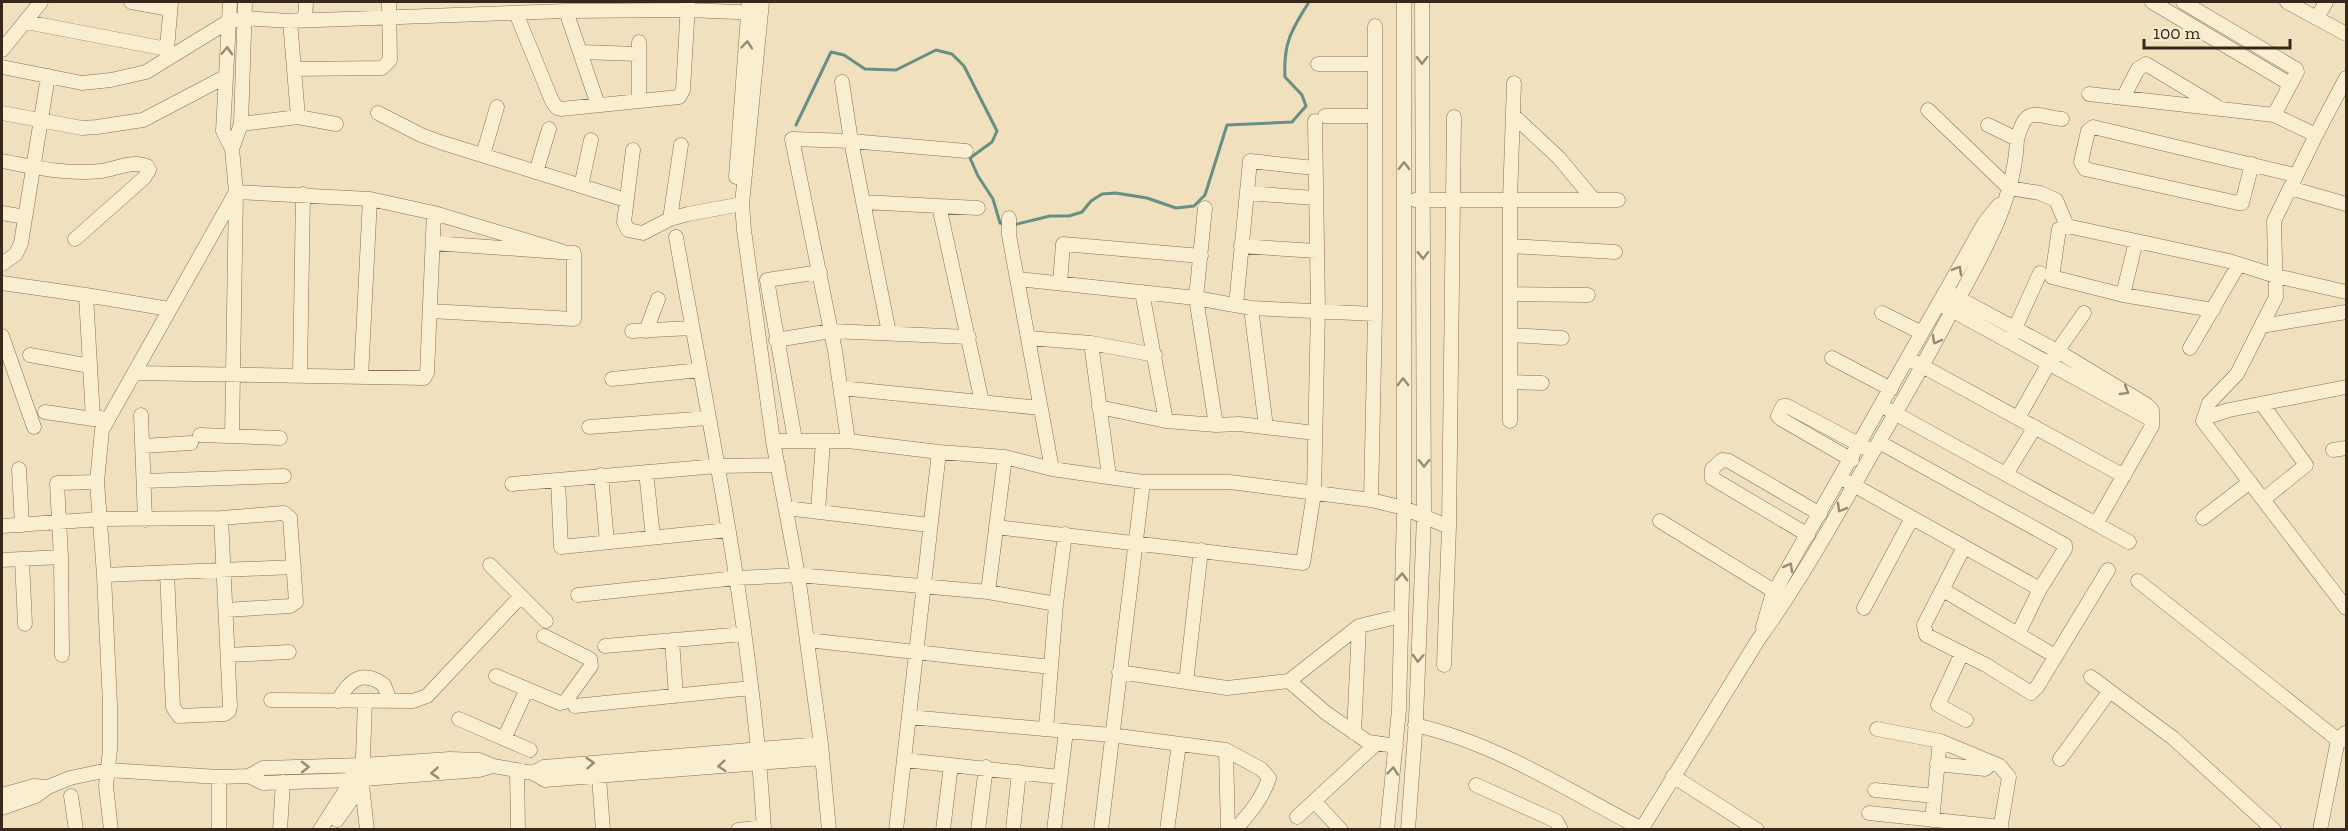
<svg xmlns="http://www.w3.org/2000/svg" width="2348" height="831" viewBox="0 0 2348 831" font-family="'Zilla Slab',serif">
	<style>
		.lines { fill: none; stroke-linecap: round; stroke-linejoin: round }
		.stream { stroke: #688f85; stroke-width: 3 }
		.minor-casing { stroke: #897055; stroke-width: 15 }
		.minor { stroke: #faeed1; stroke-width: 14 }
		.oneway { stroke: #988b76 }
	</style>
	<rect width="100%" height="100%" fill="#f0e0bd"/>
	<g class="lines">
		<path class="stream" d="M796,125L831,52L844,55L865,69L896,70L936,50L952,54L964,66L997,131L992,142L970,158L978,176L993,199L1000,223L1004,224
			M1013,225L1050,216H1069L1082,212L1091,201L1102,194L1116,193L1147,198L1176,208L1194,206L1205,195L1227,125L1292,122L1306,106L1302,95L1285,77C1283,43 1292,29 1309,2"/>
		<defs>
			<path id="minor" d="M131,2L170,9
				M230,2L223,131L232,149L236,192L232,435
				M762,2L742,204L744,230L773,441L798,575L821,744L829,830
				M2152,2L2290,84
				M2183,2L2296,69L2297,72L2274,115
				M2287,2L2346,34
				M566,11L598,105
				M516,13L552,101L557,108L561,109L679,97L683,90L688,4
				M2317,18L2326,2
				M305,20L306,2
				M290,21L298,117
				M26,22L167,49
				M639,42V101
				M2,50L41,2
				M581,52L638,54
				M169,56L167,49L171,2
				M1318,64H1375
				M2,67L82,83L111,80L146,72L229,21L244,18L290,21L566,11L688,10L761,13
				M294,69L382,68L390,60L389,2
				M2346,78L2316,135L2274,221L2276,297L2237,374L2209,403L2203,421L2346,608
				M842,82L851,141L889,333
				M2089,94L2274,115L2316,135
				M2123,98L2138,69L2146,64L2216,106
				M1928,110L2009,188L2040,193L2056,200L2067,226
				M2,113L82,128L97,127L143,120L225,77
				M378,113L421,135L440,142L626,200
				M1325,116H1375
				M241,124L298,117L336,124
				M2017,139C2027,106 2032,115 2062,119
				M232,149L241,124L245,2
				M633,150L624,222L628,230L643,233L670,219L688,214L742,204
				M483,155L497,107
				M2,161C33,167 68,175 101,171C115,169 134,160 147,166L149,170L144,178L75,239
				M2252,164L2243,199L2242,203H2238L2085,169L2081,162L2088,131L2093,127L2295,175
				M536,172L549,129
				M736,177L749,2
				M581,186L591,140
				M2290,188L2346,204
				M1247,193L1314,198
				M1415,200H1594L1559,158L1514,116
				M1594,200H1618
				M863,202L939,206L982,402
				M939,206L978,208
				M1205,208L1196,298L1216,425
				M2,213L25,217
				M1009,218V235L1052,469
				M670,219L681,145
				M676,237C711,433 753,630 764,830
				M1241,246L1316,251
				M1510,246L1615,252
				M2,264L16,254L21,243L48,76
				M1018,279L1196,298L1251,308L1375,314
				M2,283L86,295
				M1060,283L1063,244L1201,256
				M1142,292L1166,421
				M1510,294L1588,295
				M1951,294L2059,352L2147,405L2152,410V426L2096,524
				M2123,295L2136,241
				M1236,305L1250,161L1314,168
				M1946,307L2152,420
				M1251,308L1266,427
				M2213,310L2123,295L2052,277L2059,229L2067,226L2229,261L2276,276L2346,292
				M431,311L574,319V253L433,243
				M1882,313L1922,333
				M2261,326L2346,312
				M632,331L692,328
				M646,331L658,299
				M1511,335L1562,338
				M2,336L34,427
				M2011,337L2040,273
				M1029,338L1091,343L1155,355
				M776,340L831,331L969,337
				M1091,343L1109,476
				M2190,348L2239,264
				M30,355L90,366
				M1832,358L1891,389
				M1915,362L2124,476
				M134,373L424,378L427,373L434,213
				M300,375L303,194
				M361,377L370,199
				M612,379L700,370
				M1511,382L1542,383
				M841,388L1040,408
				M2262,404L2306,465L2264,499
				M1099,407L1166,421L1216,425L1239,424L1315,433
				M1889,410L2129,542
				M45,412L93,419L101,418
				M141,415L145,520
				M2018,418L2049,363L2084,313
				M2204,418L2229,410L2346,387
				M93,419L86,295L169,309
				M1510,421V199L1514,83
				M589,427L708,418
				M200,435L280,438
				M795,440L767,280L820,272
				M773,441H848L939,452L1005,457L1052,469L1143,482H1230L1371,500L1404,508L1449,527
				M848,441L835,351L792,139L851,141L966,151
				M1879,442L2065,545V549L2040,589L2018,634
				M143,446L191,443
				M2333,450L2346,448
				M1852,460L1781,419L1778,416L1783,406H1787L1866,448
				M19,469L22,525
				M646,472L653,537
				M2006,474L2035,427
				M601,475L607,542
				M558,480L561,547L728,530
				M144,481L284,476
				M1848,482L2040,589
				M512,484L717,466L778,465
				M1371,500L1375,314V26
				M786,508L929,525
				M818,511L823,441
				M2203,518L2250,482
				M1660,521L1782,596
				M2,526L101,519L221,518L284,513L290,518L296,602L290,606L226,610
				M996,527L1303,563L1314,493L1318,309L1315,121
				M1808,535L1712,478V469L1722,460L1729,461L1820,514
				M1964,547L1924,625L1926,635L1986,665L2031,693L2037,687L2108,570
				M2,560L61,557
				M22,560L25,624
				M490,565L546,621
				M167,573L173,707L179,716L225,714L229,711L230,706L221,518
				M104,575L294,567
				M2138,581L2338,740H2346
				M1943,590L2055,656
				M988,592L1005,457
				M578,595L736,578L798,575L988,592L1056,604
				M1864,608L1912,518
				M1763,627L1772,596L1985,222L1999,205
				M672,640L676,696
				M807,640L1051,667
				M605,646L744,634
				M1962,653L1938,705L1966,720
				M62,655L61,557L57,483L97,482
				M228,655L289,652
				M1444,665L1449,527L1454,117
				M1119,672L1227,688L1289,681L1359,626L1401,616
				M496,676L560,703L565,702L591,666L590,659L544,636
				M2091,677L2173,738L2274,830
				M1289,681L1326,713L1368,742L1396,746
				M1186,682L1201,550
				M271,700L413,701L427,696L521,596
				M338,701C349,680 362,669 384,685L390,701
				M365,701L362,785L367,830
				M575,706L751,688
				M909,717L1111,735L1226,750L1261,769L1269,778C1263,798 1249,814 1235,830
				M459,719L530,750
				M1415,725C1496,743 1569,791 1642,829
				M1046,729L1056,604L1065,534
				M1877,729L1940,741L2000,766L2009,777L2000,830
				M1354,733L1359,626
				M504,739L527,689
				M1226,750L1228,830
				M2060,759L2109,692
				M905,760L1060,777
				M1937,764L1985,769L1992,763
				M517,770L518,830
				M533,773L544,767L821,744
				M249,776L263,768L363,765L450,759L479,760L493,766L533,773L545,780L822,758
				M1673,776L1757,830
				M599,777L603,830
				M1476,785L1556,821L1561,830
				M1875,790L1934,796
				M2,795L34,786L48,787
				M71,796L76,830
				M1314,801L1341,830
				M2,808L36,796L48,787L70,778L108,770L219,777L249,776L263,783L352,780L479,770L493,766
				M1869,813L2001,827
				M1297,817L1377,743
				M337,820L362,785
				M1932,820L1940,741
				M111,830L106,786L110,749V705L104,575L97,482L102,430L236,192L370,199L434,213L561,251
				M219,830V777
				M280,830L283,782
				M320,830L352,780V775
				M738,830L764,827
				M896,830L939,452
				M943,830L951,765
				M978,830L986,767
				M1013,830L1019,772
				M1054,830L1066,731
				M1101,830L1143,482
				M1167,830L1179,744
				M1387,830L1399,710L1404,508V2
				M1408,830L1416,719L1424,516L1422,2
				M1641,830L1758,640C1804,576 1842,506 1881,438C1907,394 1932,349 1956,303C1984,252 2015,199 2017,139L1988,125
				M2320,830L2338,740L2345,733"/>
		</defs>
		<use href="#minor" class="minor-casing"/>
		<use href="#minor" class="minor"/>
	</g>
	<defs><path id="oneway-chevron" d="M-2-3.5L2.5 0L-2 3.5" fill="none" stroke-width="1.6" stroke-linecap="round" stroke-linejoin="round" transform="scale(1.5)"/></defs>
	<g class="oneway">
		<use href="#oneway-chevron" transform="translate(747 45) rotate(-85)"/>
		<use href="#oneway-chevron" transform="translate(227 51) rotate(-87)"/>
		<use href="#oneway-chevron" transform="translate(1422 60) rotate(90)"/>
		<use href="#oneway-chevron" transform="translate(1404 166) rotate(-89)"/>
		<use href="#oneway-chevron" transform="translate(1423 255) rotate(89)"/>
		<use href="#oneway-chevron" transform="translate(1958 270) rotate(-60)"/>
		<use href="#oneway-chevron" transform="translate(1936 340) rotate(119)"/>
		<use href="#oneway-chevron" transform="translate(1403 382) rotate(-90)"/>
		<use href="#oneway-chevron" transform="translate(2125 391) rotate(31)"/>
		<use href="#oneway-chevron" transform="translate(1424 463) rotate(90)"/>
		<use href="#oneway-chevron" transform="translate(1841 508) rotate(120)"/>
		<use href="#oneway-chevron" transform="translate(1789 567) rotate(-61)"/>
		<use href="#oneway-chevron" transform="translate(1402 577) rotate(-88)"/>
		<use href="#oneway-chevron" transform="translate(1418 658) rotate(92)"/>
		<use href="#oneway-chevron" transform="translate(590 763) rotate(-4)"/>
		<use href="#oneway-chevron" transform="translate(722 766) rotate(175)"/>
		<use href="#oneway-chevron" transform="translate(305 767) rotate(-1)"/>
		<use href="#oneway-chevron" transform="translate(1393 771) rotate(-84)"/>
		<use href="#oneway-chevron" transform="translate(435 773) rotate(176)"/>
	</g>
	<rect width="2348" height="831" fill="none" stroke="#37281b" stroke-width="6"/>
	<path d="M2144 39v9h146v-9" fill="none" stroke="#37281b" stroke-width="3"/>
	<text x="2153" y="39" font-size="18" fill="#37281b" stroke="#f7ebcd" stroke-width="4.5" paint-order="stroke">100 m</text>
</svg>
